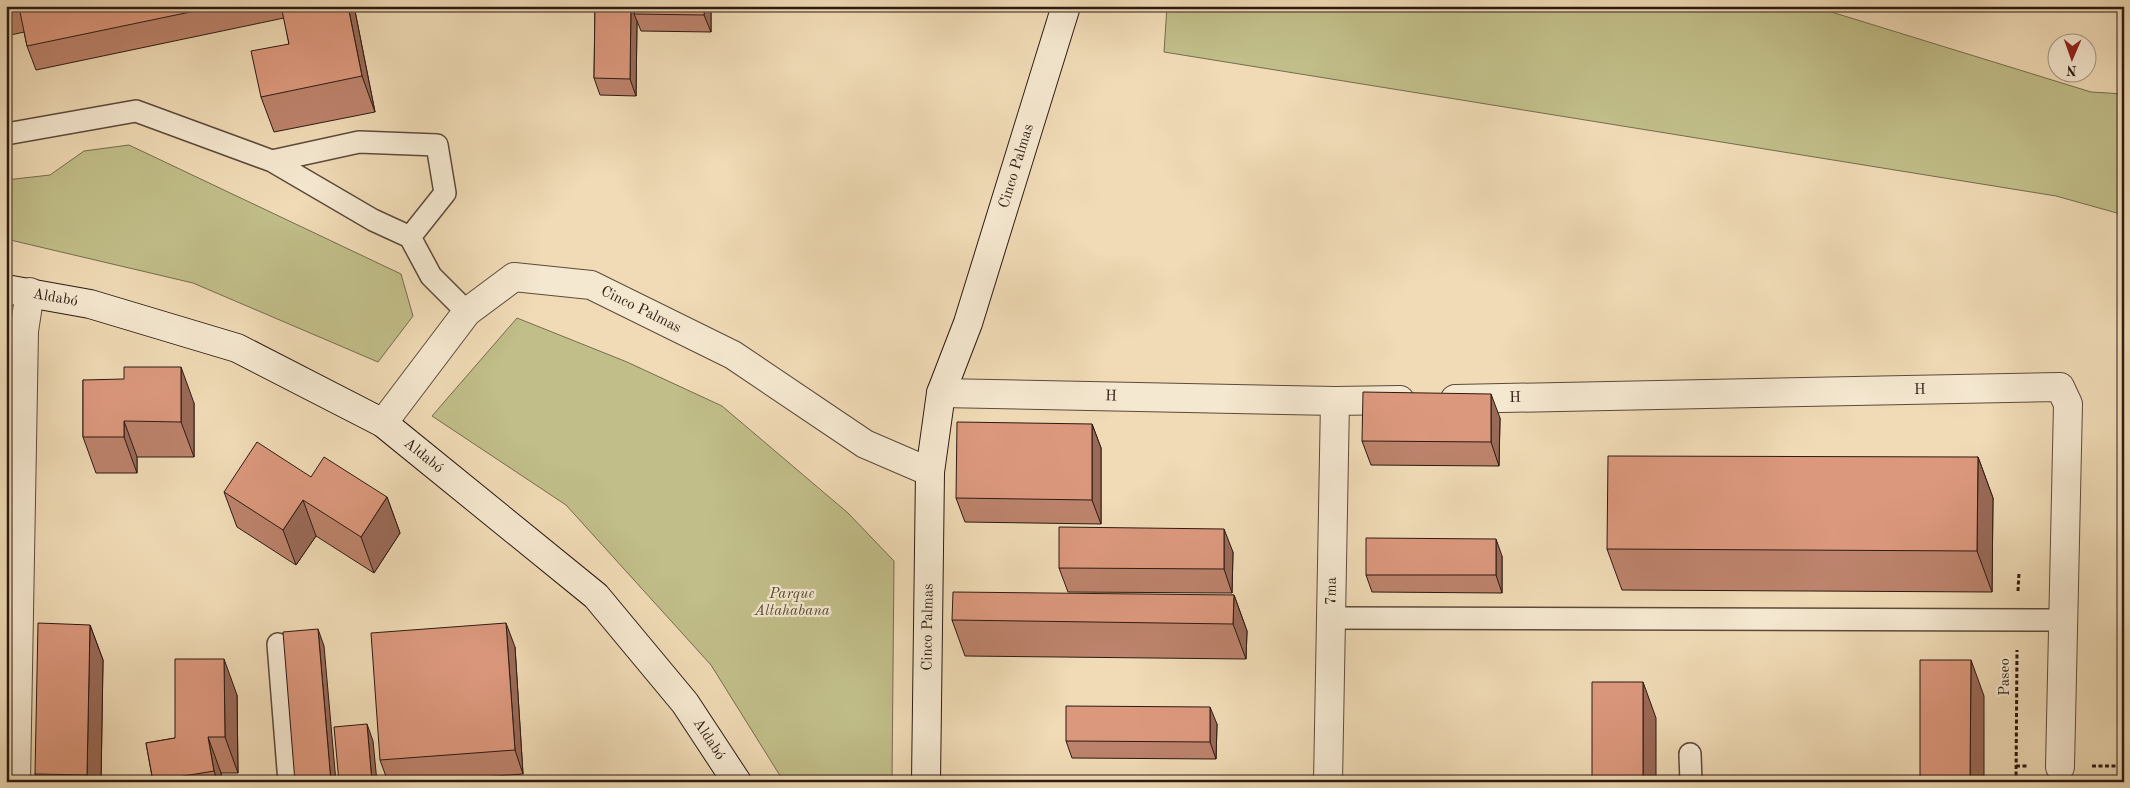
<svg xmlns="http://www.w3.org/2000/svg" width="2130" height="788" viewBox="0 0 2130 788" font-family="'Old Standard TT',serif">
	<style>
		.green { fill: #c1be89; stroke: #766c4e }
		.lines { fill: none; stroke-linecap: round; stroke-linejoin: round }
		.lane-casing { stroke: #5d4a3b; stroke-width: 24 }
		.street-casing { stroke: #5d4a3b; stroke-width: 30 }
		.secondary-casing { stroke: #2c1a12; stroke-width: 30 }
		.path { stroke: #2c1a12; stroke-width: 3; stroke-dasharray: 4 2.5; stroke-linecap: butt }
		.lane { stroke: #f5e8d0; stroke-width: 21 }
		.street { stroke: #f5e8d0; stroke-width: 28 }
		.secondary { stroke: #f5e8d0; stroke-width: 28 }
		.wall { fill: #bd836c; stroke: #2c1a12 }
		.shaded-wall { fill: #9a6a58; stroke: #2c1a12 }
		.building { fill: #dc987d; stroke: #2c1a12 }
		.labels { text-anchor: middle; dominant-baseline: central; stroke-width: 4.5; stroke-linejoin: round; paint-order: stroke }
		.street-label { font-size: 15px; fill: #2c1a12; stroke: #f5e8d0 }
		.park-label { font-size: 15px; font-style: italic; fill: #594b36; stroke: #f5e8d0 }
	</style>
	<rect width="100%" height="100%" fill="#f0dbb6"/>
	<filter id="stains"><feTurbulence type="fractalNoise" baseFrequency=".004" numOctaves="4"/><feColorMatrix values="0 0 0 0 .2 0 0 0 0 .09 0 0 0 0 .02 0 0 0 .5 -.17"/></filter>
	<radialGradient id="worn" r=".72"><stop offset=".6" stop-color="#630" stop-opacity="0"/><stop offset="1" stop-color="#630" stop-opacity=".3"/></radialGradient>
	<path class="green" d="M1167,6H1812L2091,92L2124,94V215L2056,196L1164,52Z
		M129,145L401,274L413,316L378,362L193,283L6,239V180L50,175L84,151Z
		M517,318L627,362L722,406L848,513L894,561L892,782H784L711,665L566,505L432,416Z"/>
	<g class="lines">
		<defs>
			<path id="lane" d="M6,134L136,111L272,161
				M410,237L373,220L272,161L359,142L437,145L445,193L410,237L431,276L467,312
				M1331,618L2063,620
				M278,644L289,782
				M1690,754L1691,782"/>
			<g id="street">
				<path id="s1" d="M941,393L1335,401L1400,400"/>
				<path id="s2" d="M1455,399L2060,387L2068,404L2060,767"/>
				<path id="s3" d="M383,423L467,312L514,277L591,285L733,355L865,444L930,472"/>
				<path d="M16,782L24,331L30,292"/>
				<path id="s4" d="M1328,782L1335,401"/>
			</g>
			<g id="secondary">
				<path id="s5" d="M6,289L90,304L237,348L383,423L596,596L685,703L737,782"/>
				<path id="s6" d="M926,782L930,472L941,393L968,323L1066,6"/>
			</g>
		</defs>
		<use href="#lane" class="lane-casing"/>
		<use href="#street" class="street-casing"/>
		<use href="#secondary" class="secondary-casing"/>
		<path class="path" d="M2018,591L2019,573
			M2016,766H2028
			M2092,766H2124
			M2016,782L2017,650"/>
		<use href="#lane" class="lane"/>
		<use href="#street" class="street"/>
		<use href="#secondary" class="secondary"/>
	</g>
	<path class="wall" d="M6,6H354L375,112L274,132L261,97L289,44L284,18L36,70L27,46L24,32L6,36Z
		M595,6H711V32L641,31L637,21L636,96L600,95L594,78Z
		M83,380L194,403V457H137V473H96L83,437Z
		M1500,418L1499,466L1371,465L1362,441Z
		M1092,424L1101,448V524L965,522L956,498Z
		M1978,457L1993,498L1992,592L1622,590L1607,549Z
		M311,477L387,497L400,533L374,573L316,536L296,565L237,527L224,492Z
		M1233,552L1232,593L1068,592L1059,568Z
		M1502,556V593L1372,592L1366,575Z
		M1234,595L1247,631L1246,659L965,656L952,620Z
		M90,625L103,660L101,782H38L35,774Z
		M515,647L523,774L418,782H388L380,760Z
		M237,695L238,773H221L223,782H153L146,743L175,738Z
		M1217,724L1216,759L1072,758L1066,741Z"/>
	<path class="shaded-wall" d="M348,6H354L375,112L362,76Z
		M631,6H637L634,14L637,21L636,96L630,79Z
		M705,6H711V32L704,15Z
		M181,367L194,403V457L181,422Z
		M1491,394L1500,418L1499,466L1491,442Z
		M124,421L137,457V473L124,437Z
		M1092,424L1101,448V524L1092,500Z
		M1978,457L1993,498L1992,592L1977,551Z
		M387,497L400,533L374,573L361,537Z
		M303,500L316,536L296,565L283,530Z
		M1224,529L1233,552L1232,593L1224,569Z
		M1496,539L1502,556V593L1496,575Z
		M1234,595L1247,631L1246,659L1233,624Z
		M506,623L515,647L523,774L515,750Z
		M90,625L103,660L101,782H90L87,775Z
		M318,629L324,646L336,782H331Z
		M224,659L237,695L238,773L225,737Z
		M1971,660L1984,696V782H1970Z
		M1643,682L1656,718V782H1643Z
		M1210,707L1217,724L1216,759L1210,742Z
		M367,724L373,741L377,782H372Z
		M208,737L221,773L223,782H218L214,771Z"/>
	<path class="building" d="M6,6H219L27,46L19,7L6,10Z
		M281,6H348L362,76L261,97L251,51L289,44Z
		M595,6H631L630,79L594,78Z
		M635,6H705L704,15L634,14Z
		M124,367H181V422L124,421V437H83V380L124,379Z
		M1363,392L1491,394V442L1362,441Z
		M957,422L1092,424V500L956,498Z
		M257,442L311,477L324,457L387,497L361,537L303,500L283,530L224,492Z
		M1608,456L1978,457L1977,551L1607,549Z
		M1059,527L1224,529V569L1059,568Z
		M1366,538L1496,539V575H1366Z
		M953,592L1234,595L1233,624L952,620Z
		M38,623L90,625L87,775L35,774Z
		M506,623L515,750L380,760L371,633Z
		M318,629L331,782H295L283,632Z
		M175,659H224L225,737H208L214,771L153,781L146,743L175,738Z
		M1920,660H1971L1970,782H1920Z
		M1592,682H1643V782H1592Z
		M1066,706L1210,707V742L1066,741Z
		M367,724L372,782H339L334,727Z
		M1416,778L1467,780V782H1416Z"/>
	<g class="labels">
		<g class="street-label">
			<text stroke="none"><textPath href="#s6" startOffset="629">Cinco Palmas</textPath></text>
			<text stroke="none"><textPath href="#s5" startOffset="50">Aldabó</textPath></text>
			<text stroke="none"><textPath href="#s3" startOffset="331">Cinco Palmas</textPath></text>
			<text stroke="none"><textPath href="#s2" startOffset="465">H</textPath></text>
			<text stroke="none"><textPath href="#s1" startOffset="170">H</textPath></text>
			<text stroke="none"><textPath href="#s2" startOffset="60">H</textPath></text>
			<text stroke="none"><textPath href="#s5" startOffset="455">Aldabó</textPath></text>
			<text stroke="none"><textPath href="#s4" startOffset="191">7ma</textPath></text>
			<text stroke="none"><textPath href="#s6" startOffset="155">Cinco Palmas</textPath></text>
			<text transform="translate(2005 677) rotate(-90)">Paseo</text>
			<text stroke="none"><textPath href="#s5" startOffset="860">Aldabó</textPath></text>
		</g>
		<g class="park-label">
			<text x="792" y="594">Parque<tspan x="792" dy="17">Altahabana</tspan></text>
		</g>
	</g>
	<rect width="2130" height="788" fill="none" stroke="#f0dbb6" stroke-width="25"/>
	<rect x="8" y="8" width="2115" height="773" fill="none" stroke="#2c1a12" stroke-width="2.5"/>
	<rect x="12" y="12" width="2105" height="763" fill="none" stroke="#2c1a12"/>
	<g transform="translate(2072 58) rotate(182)"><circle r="24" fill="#f5e8d0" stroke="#a59684"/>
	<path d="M0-4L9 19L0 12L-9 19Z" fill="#8f2418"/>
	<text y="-8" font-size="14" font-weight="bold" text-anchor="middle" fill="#2c1a12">N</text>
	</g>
	<rect width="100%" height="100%" filter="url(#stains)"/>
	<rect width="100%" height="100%" fill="url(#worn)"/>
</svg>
